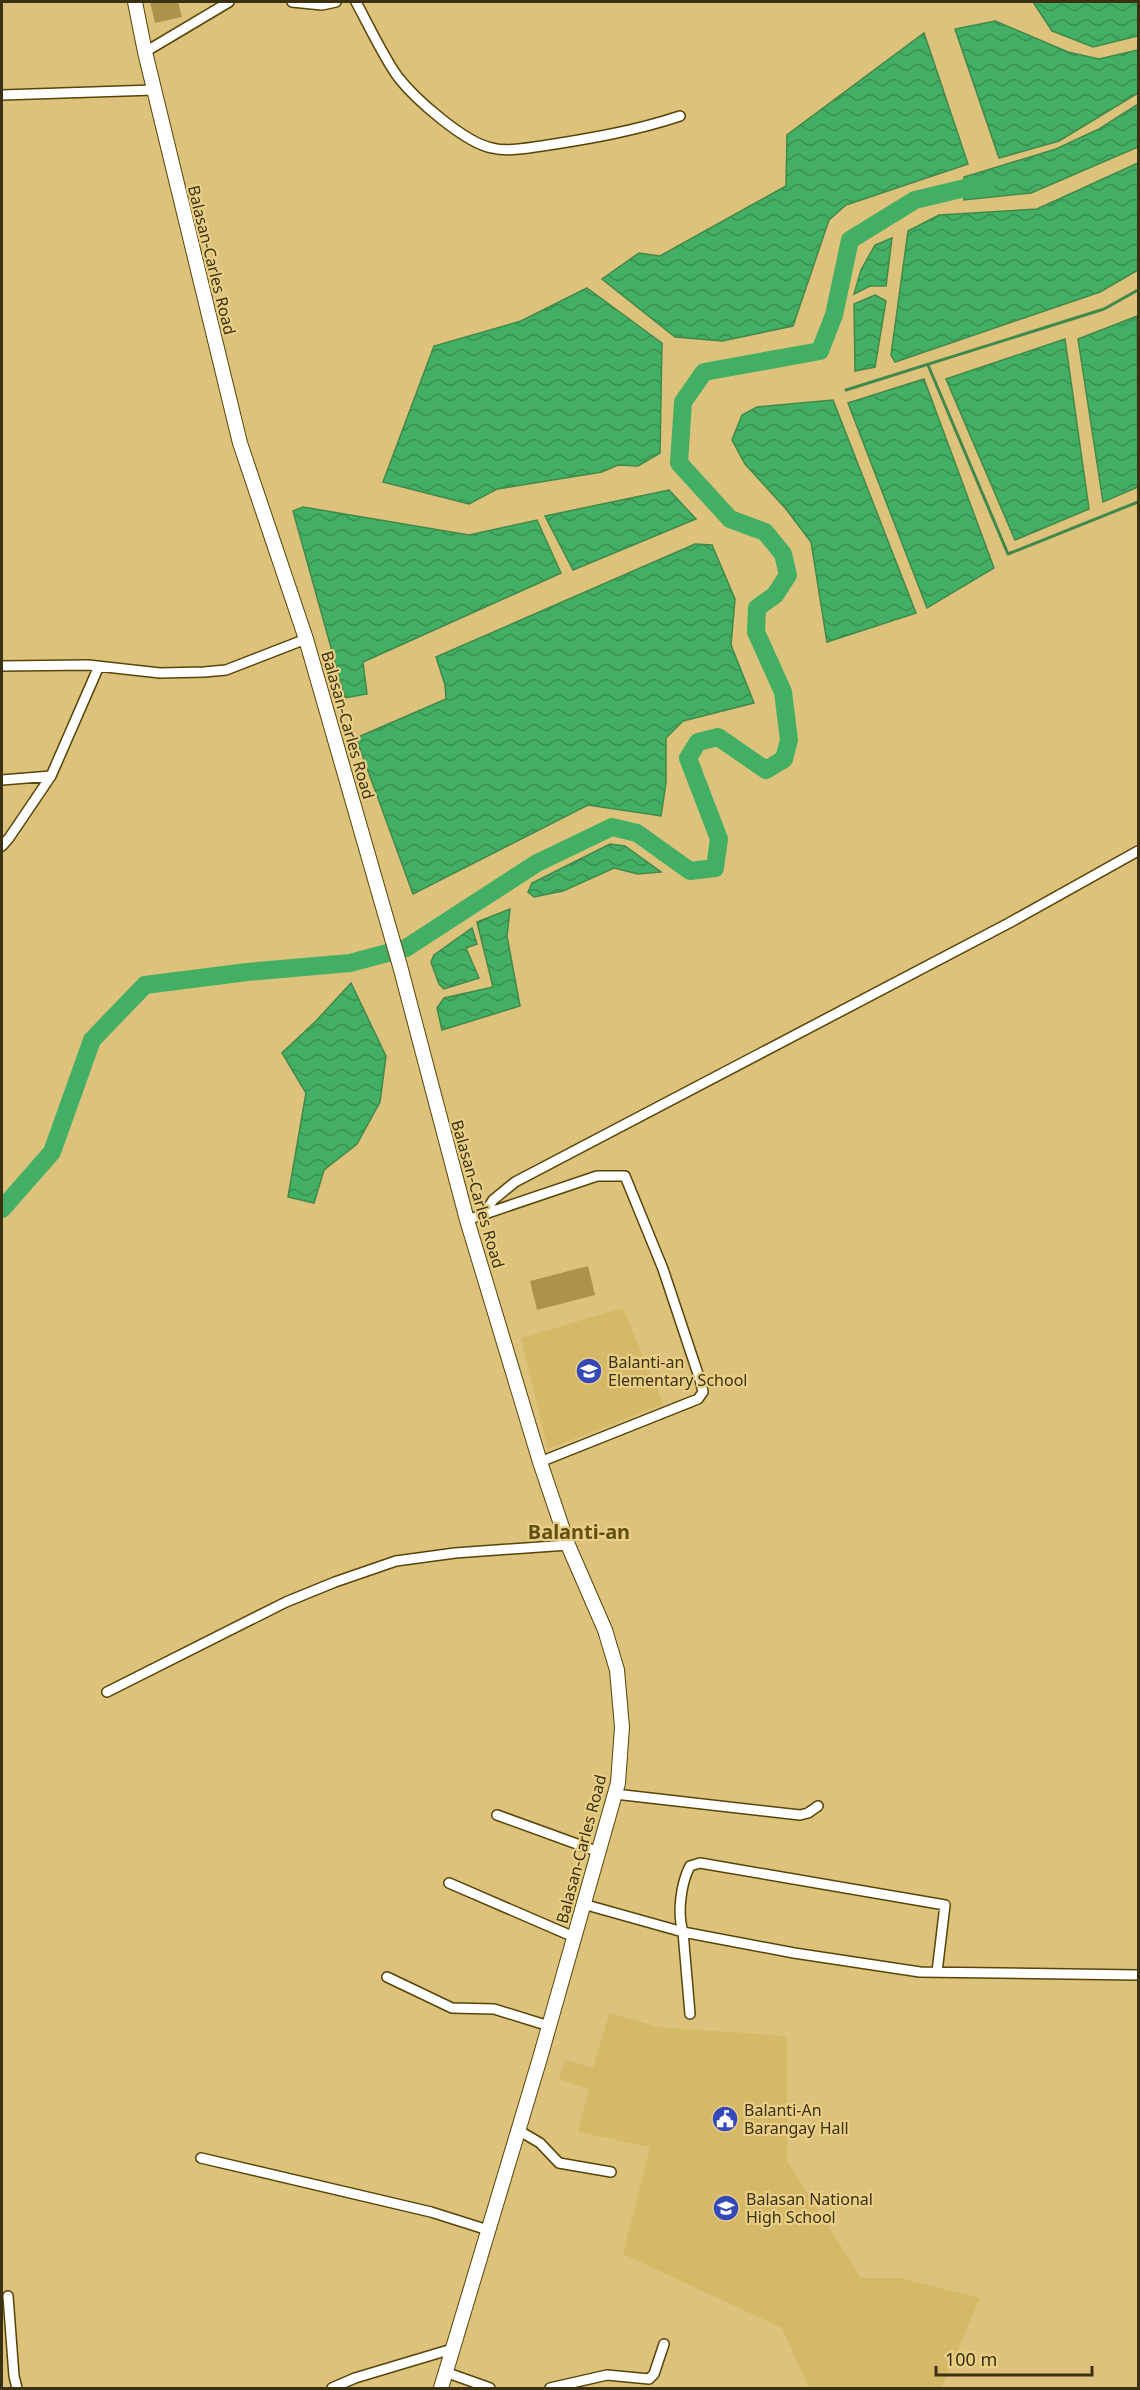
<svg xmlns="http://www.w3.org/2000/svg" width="1140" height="2390" viewBox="0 0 1140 2390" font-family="'Noto Sans',sans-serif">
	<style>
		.built { fill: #d6b968 }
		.pitch { fill: #ac9349 }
		.water { fill: url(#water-waves); stroke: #41894b; stroke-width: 1.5 }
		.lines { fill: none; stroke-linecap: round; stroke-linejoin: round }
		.stream { stroke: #41894b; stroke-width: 3 }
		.river { stroke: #43af64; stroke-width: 18 }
		.street-casing { stroke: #574508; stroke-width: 12 }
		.secondary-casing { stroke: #574508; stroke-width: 16 }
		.street { stroke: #fff; stroke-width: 9 }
		.secondary { stroke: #fff; stroke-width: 14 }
		.labels { text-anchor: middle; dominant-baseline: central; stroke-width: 4.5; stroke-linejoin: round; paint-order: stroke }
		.street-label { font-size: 16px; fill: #3b3112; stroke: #e9cf86 }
		.poi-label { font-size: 16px; fill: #3b3112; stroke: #e9cf86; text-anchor: start }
		.quarter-label { font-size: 20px; font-weight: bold; fill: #624f16; stroke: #e9cf86 }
	</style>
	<defs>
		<pattern id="water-waves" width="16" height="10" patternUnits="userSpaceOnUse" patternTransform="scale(1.5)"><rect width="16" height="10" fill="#43af64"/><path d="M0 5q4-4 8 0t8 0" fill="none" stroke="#398f51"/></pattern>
	</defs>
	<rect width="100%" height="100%" fill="#dcc27a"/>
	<path class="built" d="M623,1308L663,1404L548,1449L521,1338Z
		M609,2013L659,2027L787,2036V2161L861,2278H901L980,2298L941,2388H809L782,2328L623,2254L650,2147L578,2132L589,2089L559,2079L565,2060L593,2068Z"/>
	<path class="pitch" d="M150,2H178L182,17L155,23Z
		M588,1266L595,1295L537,1310L530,1281Z"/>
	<path class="water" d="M1033,2H1138V36L1093,47L1052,31Z
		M995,21L1068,52L1099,59L1138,50V93L1059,141L999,158L955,29Z
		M924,33L968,164L846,205L829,220L793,326L722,341L675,337L602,279L639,253L660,256L786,186L787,135Z
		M1138,104V147L1031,193L964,200V177L1056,149L1099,129Z
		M1138,163V270L1100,292L895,362L891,355L908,231L939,215L1037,209Z
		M892,238L886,286H870L854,294L861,270L875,245Z
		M587,288L662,343L660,453L638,466L618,465L602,472L497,489L469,504L383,482L434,346L521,321Z
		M875,295L886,301L875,367L855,371L854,304Z
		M1137,316L1138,487L1103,502L1078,339Z
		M1065,339L1089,509L1015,540L946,379Z
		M924,379L994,568L927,608L848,403Z
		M833,400L916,613L827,642L811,542L786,509L745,464L732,440L742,415L757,407Z
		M669,490L696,519L573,570L545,516Z
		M303,507L469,535L537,520L561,573L363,662L367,694L345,698L293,511Z
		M695,544L712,545L735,599L731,645L754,703L683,721L666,738V783L661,816L588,805L413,894L356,738L446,699L445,685L436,657Z
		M610,844L625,846L661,872L638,874L614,868L563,891L534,897L528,892L532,883Z
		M510,909L507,936L520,1006L442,1030L437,1008L444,998L493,987L477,922Z
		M472,928L477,944L466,948L479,978L444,989L439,984L431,962L434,955Z
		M351,983L386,1056L380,1102L357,1144L324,1170L314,1203L288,1197L306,1093L282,1053L316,1021Z"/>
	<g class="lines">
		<path class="stream" d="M928,365L1008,554L1138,502
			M846,390L1104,309L1138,290"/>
		<path class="river" d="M2,1209L52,1152L92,1040L145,985L247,972L350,963L406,948L537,863L612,827L637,833L690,871L715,868L719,839L688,758L698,742L718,737L766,770L784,759L789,740L783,692L756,632L757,608L775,595L788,575L783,554L765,532L730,519L679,463L683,402L704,372L820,351L834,315L850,240L915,200L986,183"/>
		<defs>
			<path id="street" d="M292,2L322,5L336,2
				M356,2C368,24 384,58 398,77C415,99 465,143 492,148C508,152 526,148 542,146C588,139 635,131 680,116
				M145,52L229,2
				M2,95L154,90
				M2,666L88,665L160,673L204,672L226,670L306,639
				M2,780L51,776
				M2,846L9,838L51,776L99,666
				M485,1213L493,1200L515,1182L1009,923L1138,851
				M467,1220L597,1176H625L663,1269L701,1383L703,1392L698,1399L540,1462
				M107,1692L286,1602L335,1582L396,1561L455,1553L568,1545
				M615,1794L800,1815L808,1813L818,1806
				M497,1815L599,1852
				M449,1883L574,1937
				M583,1904L683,1932L690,2014
				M937,1972L945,1905L700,1863L690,1866C681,1883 677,1913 683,1932L794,1953L920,1972L1138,1975
				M387,1977L452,2008L494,2009L549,2026
				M518,2130L540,2143L559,2163L611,2172
				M201,2158L431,2212L488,2230
				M8,2296L14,2376L17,2388
				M445,2372L490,2388
				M332,2388L355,2378L452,2349
				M550,2388L607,2375L649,2379L654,2374L664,2344"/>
			<path id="secondary" d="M135,2L145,52L240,443L306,639L400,966L467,1220L540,1462L568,1545L605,1630L617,1670L622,1727L618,1783L540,2058L441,2388"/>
		</defs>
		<use href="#street" class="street-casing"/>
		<use href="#secondary" class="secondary-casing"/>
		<use href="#street" class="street"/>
		<use href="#secondary" class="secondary"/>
	</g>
	<defs>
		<symbol id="school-disc" viewBox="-11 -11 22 22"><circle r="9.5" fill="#3548ba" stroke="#e9cf86"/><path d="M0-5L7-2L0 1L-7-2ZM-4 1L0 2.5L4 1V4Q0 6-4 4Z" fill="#fff"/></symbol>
		<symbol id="civic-disc" viewBox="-11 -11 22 22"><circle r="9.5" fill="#3548ba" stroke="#e9cf86"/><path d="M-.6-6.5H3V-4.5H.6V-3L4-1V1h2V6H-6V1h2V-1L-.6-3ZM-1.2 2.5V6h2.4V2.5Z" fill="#fff"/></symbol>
	</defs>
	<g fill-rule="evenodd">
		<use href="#school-disc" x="574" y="1356" width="30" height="30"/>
		<use href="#civic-disc" x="710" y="2104" width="30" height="30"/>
		<use href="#school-disc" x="711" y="2193" width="30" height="30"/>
	</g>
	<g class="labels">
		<g class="street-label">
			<text transform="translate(212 260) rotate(76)">Balasan-Carles Road</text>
			<text transform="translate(348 725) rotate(74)">Balasan-Carles Road</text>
			<text transform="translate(478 1194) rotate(74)">Balasan-Carles Road</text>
			<text transform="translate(581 1849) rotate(-75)">Balasan-Carles Road</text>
		</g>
		<g class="poi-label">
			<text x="608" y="1362">Balanti-an<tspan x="608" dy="18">Elementary School</tspan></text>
			<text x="744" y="2110">Balanti-An<tspan x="744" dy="18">Barangay Hall</tspan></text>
			<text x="746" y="2199">Balasan National<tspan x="746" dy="18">High School</tspan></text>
		</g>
		<g class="quarter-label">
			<text x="579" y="1531">Balanti-an</text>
		</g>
	</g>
	<rect width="1140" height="2390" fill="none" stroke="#3b3112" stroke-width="6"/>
	<path d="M936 2366v9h156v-9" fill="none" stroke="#3b3112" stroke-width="3"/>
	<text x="945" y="2366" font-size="18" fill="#3b3112" stroke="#e9cf86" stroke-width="4.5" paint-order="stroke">100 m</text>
</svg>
